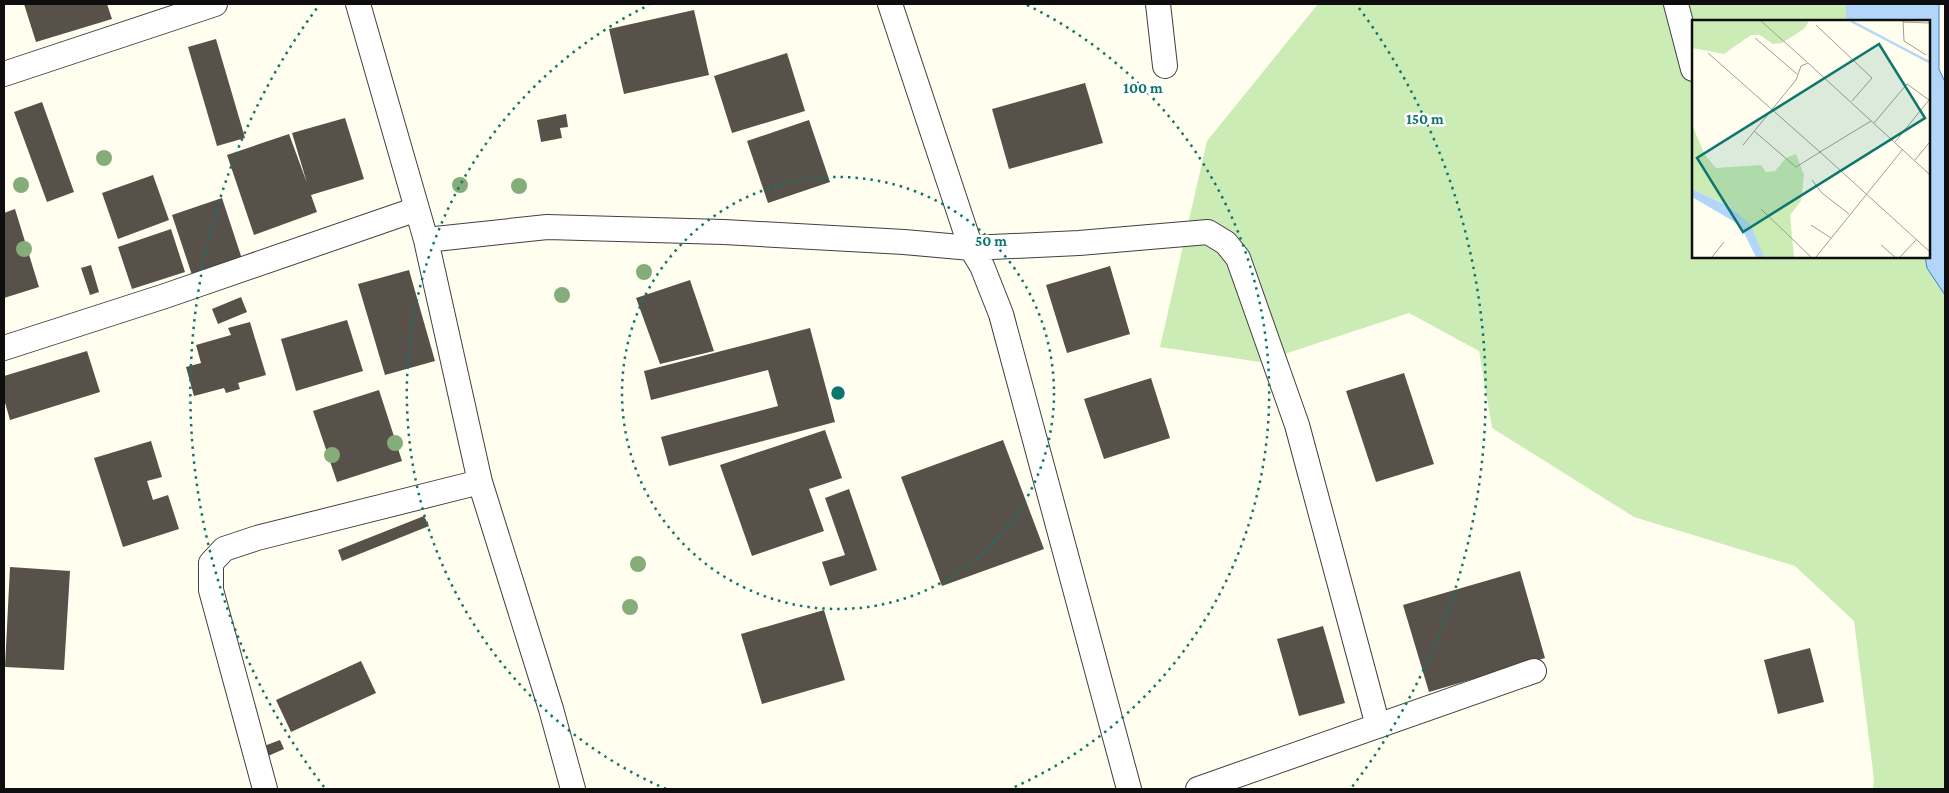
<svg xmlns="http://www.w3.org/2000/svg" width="1949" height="793" font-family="'Crimson Pro',serif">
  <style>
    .green { fill: #ccecb6 }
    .water { fill: #b1d6f9; stroke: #3481d4 }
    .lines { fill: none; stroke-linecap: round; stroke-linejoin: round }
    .river { stroke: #b1d6f9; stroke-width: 52 }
    .building { fill: #57514a }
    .minor-casing { stroke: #414141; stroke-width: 26 }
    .minor { stroke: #fff; stroke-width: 24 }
    .tree { fill: #85ad7a }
    .ring { fill: none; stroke: #0f766e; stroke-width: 2.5; stroke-dasharray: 2.5 5 }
    .inset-river { fill: none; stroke: #b1d6f9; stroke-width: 2.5 }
    .inset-road { fill: none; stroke: #9f9e95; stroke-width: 1 }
    .view { fill: #0f766e; fill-opacity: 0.15; stroke: #0f766e; stroke-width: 2.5 }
    .inset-edge { fill: none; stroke: #0e0e0e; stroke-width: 2.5 }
    .centre { fill: #0f766e; stroke: #fff; stroke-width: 2.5 }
    .ring-label { font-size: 15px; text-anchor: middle; font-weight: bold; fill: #0f766e; stroke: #fff; stroke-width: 5; stroke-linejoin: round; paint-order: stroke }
  </style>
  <rect width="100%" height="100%" fill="#fffeef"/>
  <path class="green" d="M1318,4H1887L1890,21H1693V256H1925L1927,268L1945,295V789H1873L1874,779L1854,621L1795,566L1634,517L1492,428L1479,351L1409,313L1260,362L1160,347L1207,141Z"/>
  <path class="water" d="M1887,4H1939V69L1945,82V295L1927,268L1925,256H1928V21H1890Z"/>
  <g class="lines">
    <path class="river" d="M1872,4V21"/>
  </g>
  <path class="building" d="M24,4H107L112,19L36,42Z
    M694,10L709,75L624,94L609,29Z
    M216,39L245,138L217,146L188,47Z
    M787,53L805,111L732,133L714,76Z
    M1085,83L1103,143L1009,169L992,109Z
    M42,102L74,192L47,202L14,112Z
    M566,114L568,127L560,128L562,138L541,142L537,120Z
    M345,118L364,179L311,195L317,212L254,235L227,155L289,134L307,183L292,133Z
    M809,120L830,182L768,203L747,141Z
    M153,175L169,220L118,239L102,193Z
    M222,198L242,259L192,275L172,215Z
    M15,209L39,287L4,298V213Z
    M171,229L185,272L132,289L118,247Z
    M91,265L99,292L90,295L81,268Z
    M1110,266L1130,334L1067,353L1046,285Z
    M409,270L435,361L385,375L358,284Z
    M690,280L714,351L660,364L636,298Z
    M241,297L247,312L218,324L212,309Z
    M347,320L363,371L296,391L281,339Z
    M250,322L266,375L238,383L240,389L226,393L224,388L194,396L186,367L201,363L196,345L231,335L228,328Z
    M810,328L835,422L669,466L661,437L778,406L768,370L651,400L644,371Z
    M87,351L100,392L10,420L4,399V376Z
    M1404,373L1434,464L1376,482L1346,391Z
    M1151,378L1170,438L1104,459L1084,399Z
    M379,390L402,461L337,482L313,411Z
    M825,430L842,478L809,489L824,531L752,556L720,465Z
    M1003,440L1044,549L942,586L901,477Z
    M151,441L162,477L147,481L153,500L168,495L179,529L123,547L94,458Z
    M849,489L877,570L830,586L822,562L845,555L825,498Z
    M424,516L429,526L342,561L338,550Z
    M10,567L70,571L64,670L5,667Z
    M1520,571L1545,658L1429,692L1403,605Z
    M824,610L845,680L762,704L741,634Z
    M1323,626L1345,703L1299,716L1277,639Z
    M1810,648L1824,702L1778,714L1764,660Z
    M361,661L376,693L291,732L276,700Z
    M280,740L284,749L268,756L264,746Z"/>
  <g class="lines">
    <defs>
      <path id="minor" d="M358,4L426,240L480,482L551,709L573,789
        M890,4L971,248L1079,243L1208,232L1226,243L1238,258L1297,425L1378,726
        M1158,4L1165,66
        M1676,4L1693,69
        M4,74L215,4
        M426,240L547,227L724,232L904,242L971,248L982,266L1001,314L1129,789
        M4,348L165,296L417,209
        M265,789L211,590V563L224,549L257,538L480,482
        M1198,789L1534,671"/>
    </defs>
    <use href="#minor" class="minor-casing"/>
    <use href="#minor" class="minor"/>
  </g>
  <g class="tree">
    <circle cx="104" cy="158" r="8"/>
    <circle cx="21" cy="185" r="8"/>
    <circle cx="460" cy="185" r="8"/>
    <circle cx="519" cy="186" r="8"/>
    <circle cx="24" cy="249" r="8"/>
    <circle cx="644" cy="272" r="8"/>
    <circle cx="562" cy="295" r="8"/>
    <circle cx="395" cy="443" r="8"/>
    <circle cx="332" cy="455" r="8"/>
    <circle cx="638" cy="564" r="8"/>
    <circle cx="630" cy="607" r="8"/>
  </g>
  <g class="ring">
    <circle cx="838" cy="393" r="216"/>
    <path d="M666 789A432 432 0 0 1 649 5M1027 5A432 432 0 0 1 1010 789"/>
    <path d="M324 787A648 648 0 0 1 317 8M1359 8A648 648 0 0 1 1352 787"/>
  </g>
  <g transform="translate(1692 20)">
    <rect width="238" height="238" fill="#fffeef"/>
    <path d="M0,1H117L112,9L90,23L81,24L68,15H59L32,34L0,28ZM0,105L13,135L24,148L69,145L74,152L83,151L94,138L104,134L112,155L109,181L98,195L102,237H72L38,186L0,169Z" fill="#ccecb6"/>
    <path d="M0,169L37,186L62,214L72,237H64L48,205L0,177Z" fill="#b1d6f9"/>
    <path class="inset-river" d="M159,1L237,42M37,188L56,204L64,220"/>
    <path class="inset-road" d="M69,1L115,42M211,1L212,21L234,35M211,2L237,3M124,5L180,58L160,81M63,18L105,54M16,33L128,132L179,101M182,103L215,64L237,80L203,122M62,111L104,147L128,132L237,231M51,125L104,60L109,46L116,43L237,154M223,140L237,123M120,160L130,173L157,194M69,189L119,237M119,205L139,218M189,225L203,237M20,237L32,222M124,237L211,129M208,237L225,219"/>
    <path class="view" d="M187,24L233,98L51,212L5,138Z"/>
    <rect width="238" height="238" class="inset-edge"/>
  </g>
  <circle cx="838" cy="393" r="8" class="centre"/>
  <g class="ring-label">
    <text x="1143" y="93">100 m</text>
    <text x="1425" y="124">150 m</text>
    <text x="991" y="246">50 m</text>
  </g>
  <rect width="1949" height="793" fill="none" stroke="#0e0e0e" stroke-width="10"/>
</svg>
